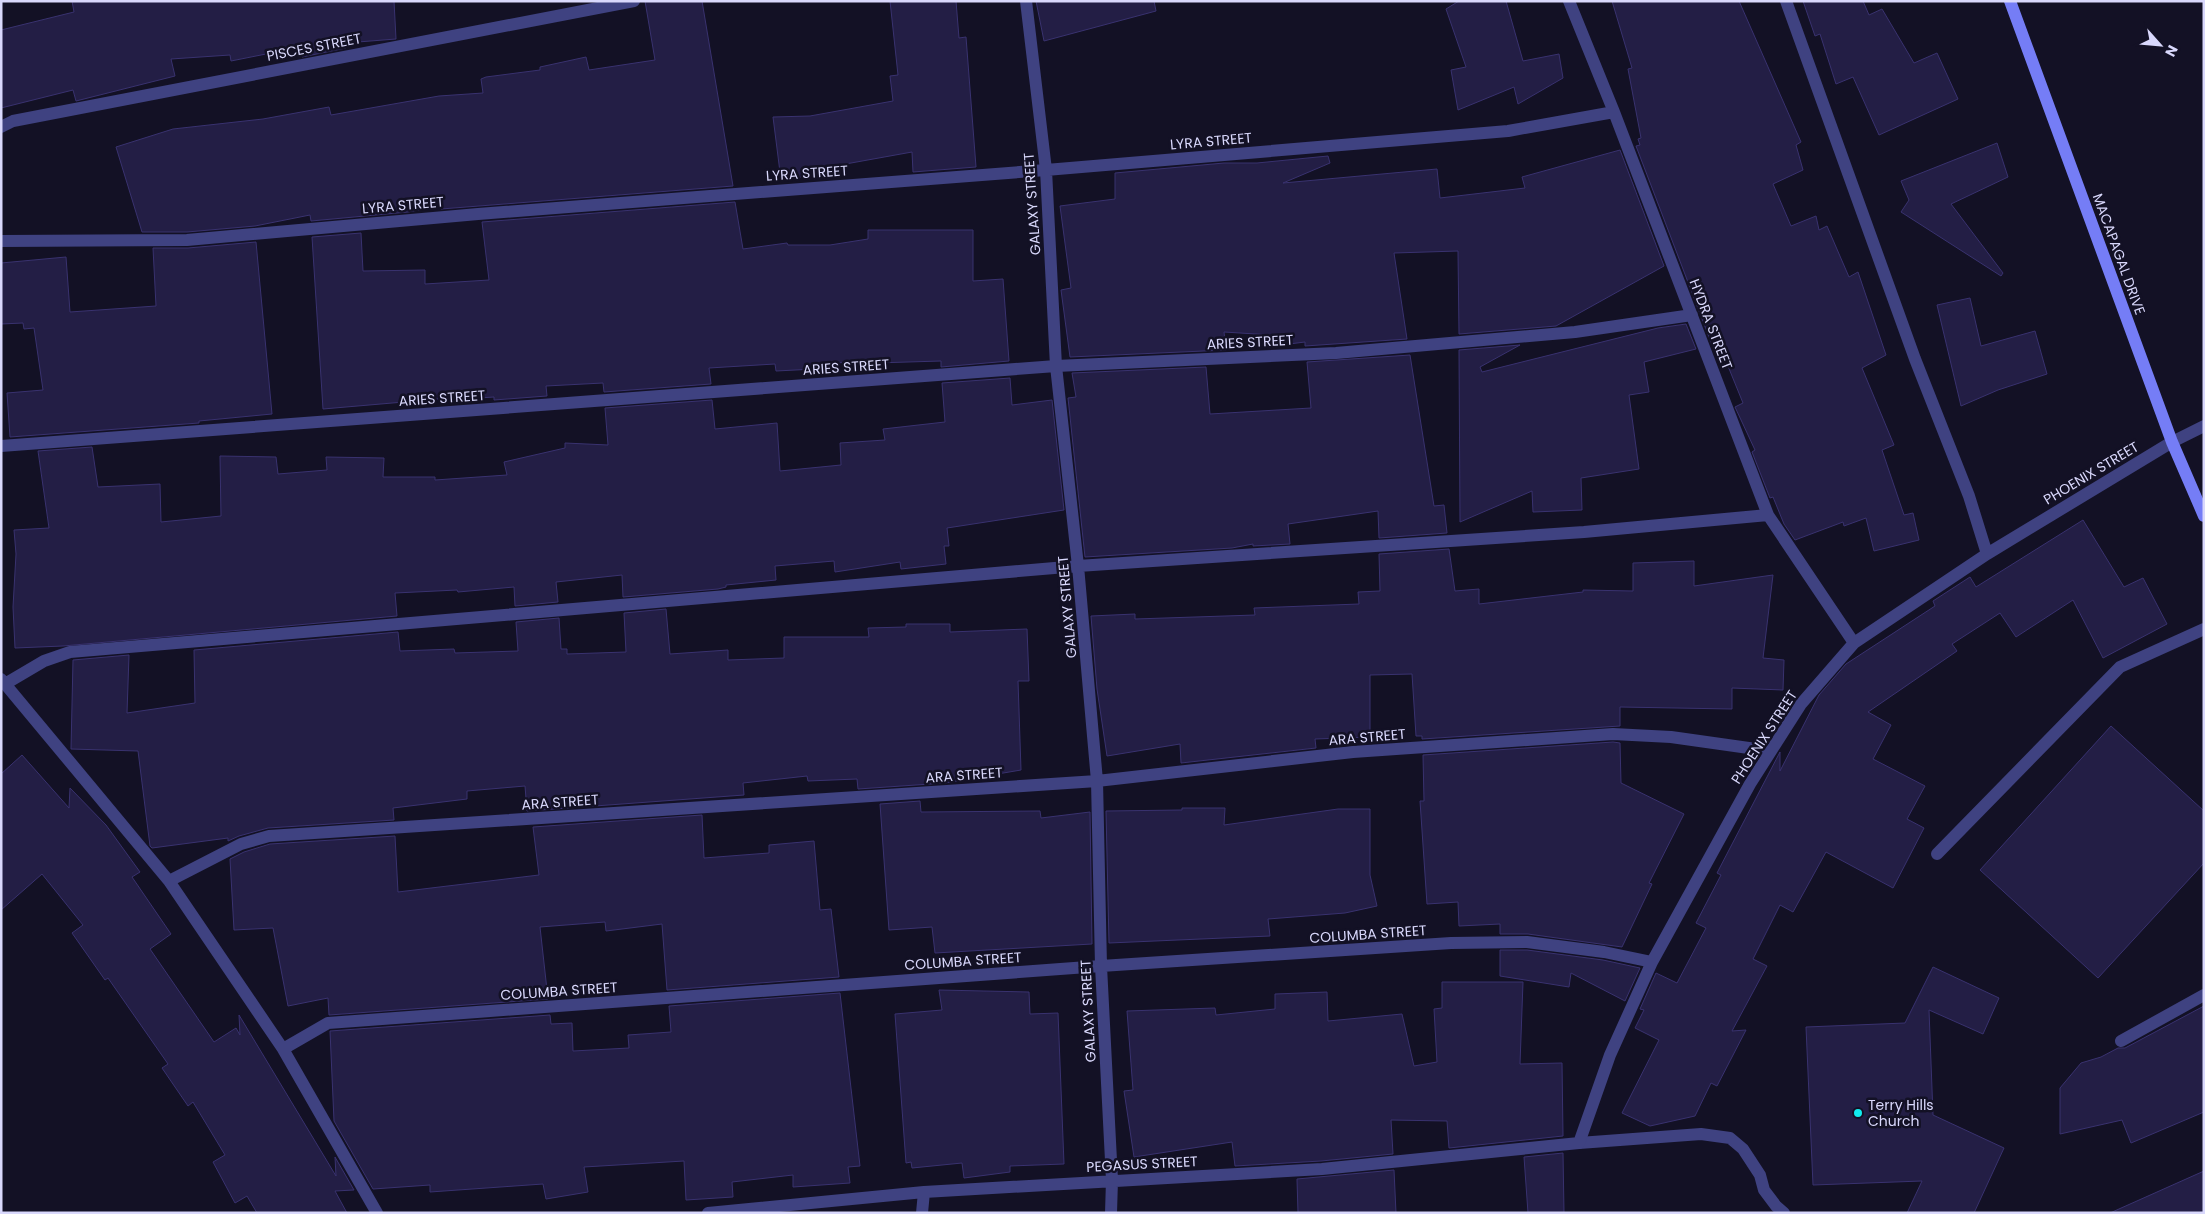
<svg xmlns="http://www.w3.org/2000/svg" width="2205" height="1214" font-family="Poppins,sans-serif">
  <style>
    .building { fill: #231e45; stroke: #39326f }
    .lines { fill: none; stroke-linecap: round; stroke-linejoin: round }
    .service { stroke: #3f4281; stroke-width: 12 }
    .minor { stroke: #3f4281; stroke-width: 12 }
    .secondary { stroke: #757df6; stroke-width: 12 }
    .poi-dot { fill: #11ecef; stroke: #131125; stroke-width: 2 }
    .labels { text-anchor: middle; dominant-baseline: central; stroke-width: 5; stroke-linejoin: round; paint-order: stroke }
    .street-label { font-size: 14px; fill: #d9d8fc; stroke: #131125 }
    .poi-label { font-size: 14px; fill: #d9d8fc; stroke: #131125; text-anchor: start }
  </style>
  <rect width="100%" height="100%" fill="#131125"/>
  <path class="building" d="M72,1H394L396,39L345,43L346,48L302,57L301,47L231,61L230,55L171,59L175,76L76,101L73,90L1,108V30L74,12Z
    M645,1H702L733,186L441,209L440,206L408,212L311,221L310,215L255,226L187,232H142L116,147L173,129L263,119L329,107L331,115L439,96L483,93L481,79L486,77L540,70V67L586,57L589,70L655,60Z
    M890,1H956L959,38L966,37L976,167L913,172L912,152L840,165L841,171L781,180L773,117L810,116L893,101L890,76L898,75Z
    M1036,1H1154L1156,11L1044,41Z
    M1459,1H1506L1523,61L1559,54L1563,78L1518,104L1514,87L1458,110L1451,70L1466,67L1446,9Z
    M1612,1H1739L1801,142L1796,145L1803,170L1773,184L1791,226L1816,216L1819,230L1827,226L1849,277L1858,272L1886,355L1862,368L1894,445L1882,450L1904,515L1913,513L1919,540L1874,551L1866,518L1844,526L1843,522L1795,540L1784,524L1773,497L1770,498L1752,452L1755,450L1735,407L1743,403L1719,344L1712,345L1636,146L1640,145L1638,139L1641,138L1628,69L1632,68Z
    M1803,1H1863L1869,15L1882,9L1914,63L1937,53L1958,99L1879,135L1853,77L1836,84L1820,34L1815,36Z
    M1997,143L2008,177L1951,204L2003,273L2001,276L1901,212L1909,200L1901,181Z
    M1620,150L1664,266L1556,326L1459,334L1458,251L1394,253L1407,339L1305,346V342L1289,344L1288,336L1224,332L1226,350L1070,357L1061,290L1071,288L1060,206L1115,199V173L1224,163H1257L1328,156L1330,163L1283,183L1437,169L1440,198L1525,188L1522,177Z
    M735,202L743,249L787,243L788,245H830L868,239V230H973V281L1003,279L1009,361L941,367V361L875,363V361L815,364V369L776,371L775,364L709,368L711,384L604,392L603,383L546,386L547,396L494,400V397L450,400V398L323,409L312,237L361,233L363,271L425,270V284L489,280L482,222Z
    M256,242L272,414L199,421V423L10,437L7,393L43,390L34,328L24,329L23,323L1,324V263L66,257L70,312L156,306L153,248H188Z
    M1970,298L1981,346L2035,331L2047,374L1998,390L1961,406L1937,305Z
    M1686,324L1696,349L1644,362L1649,392L1629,395L1639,469L1581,478L1582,510L1533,512L1532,491L1460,522L1459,350L1520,345L1480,367L1482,372L1658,328Z
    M1410,355L1434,506L1444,505L1447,533L1379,538L1378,511L1288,524L1290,544L1253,546V544L1232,548L1085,557L1068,398L1076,397L1072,373L1206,367L1210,414L1311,408L1307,362Z
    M1010,378L1012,405L1052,400L1064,510L947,528L949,546H944L946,564L901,569L900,562L835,572L834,561L775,566L776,580L726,585V587L718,589L623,597L622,575L556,582L558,602L515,606L514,587L458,592L457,590L395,593L397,616L63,646L15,648L13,607L16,554L14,530L49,528L38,451L92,447L98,487L160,484L161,522L221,516L220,456L276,457L278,474L327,470L326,457L384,458L383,477H435V480L507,475L504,462L565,448V443L608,445L605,408L712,400L715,429L777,423L780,471L841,465L840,443L885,440L883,429L945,422L942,383Z
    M2083,520L2124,587L2143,578L2167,624L2103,658L2073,600L2016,637L2000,613L1952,644L1957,651L1868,712L1891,725L1873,759L1925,786L1907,819L1924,828L1893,888L1826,852L1793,912L1780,905L1753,959L1767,966L1732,1031L1746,1030L1717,1086L1711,1083L1695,1116L1650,1126L1622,1113L1659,1040L1635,1028L1644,1010L1640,1009L1656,973L1677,983L1706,928L1696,923L1721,875L1717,873L1780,752V771L1819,695L1846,664L1935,606L1933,601L1970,577L1976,587Z
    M1449,549L1455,591L1479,589V604L1583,592V590L1633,591V563L1694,561V586L1773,575L1763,658L1784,660L1783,690L1732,688V709L1620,707V726L1422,739V736H1416L1412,674L1370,675V737L1315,739L1316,748L1181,763L1180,744L1107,756L1097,689L1091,616L1135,614V619L1255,615L1254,608L1359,604L1358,592L1380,591L1379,554Z
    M666,609L670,654L728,650V660L784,658V637H869L868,628L906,627V624H950V632L1027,629L1029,681H1018L1021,770L945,783L858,789L857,779L808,781L807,776L743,783L744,795L527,811L525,786L467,791V799L393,808L394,820L268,828L239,836L228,841V838L152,848L150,846L138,751L71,749L73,660L129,655L127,713L195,703L194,650L398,632L400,651L454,649L455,653L518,651L516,622L559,618L561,649H567V654L626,652L624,613Z
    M2111,726L2204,811V863L2098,978L1980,870Z
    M1613,742L1620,743L1621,783L1684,814L1649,883L1652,884L1622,947L1528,934H1500V924L1459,926L1458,902L1427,904L1420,801H1424L1423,755Z
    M22,755L69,808L70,788L106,825L140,872L132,877L171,934L150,949L214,1042L236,1028L240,1035L239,1015L336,1176L335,1157L354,1190L335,1191L347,1213H257L247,1196L235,1203L213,1162L225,1155L193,1102L188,1106L162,1068L168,1064L108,978L105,980L72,933L83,925L42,874L1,910V774Z
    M920,801L921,812L1040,811L1041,818L1090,812L1092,944L935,953L932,927L889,930L880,804Z
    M1182,808H1225L1224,825L1338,809H1370V875L1377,906L1345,913L1268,919L1270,936L1109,943L1106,811L1182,810Z
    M702,815L704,858L769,853V845L814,841L820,910L831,909L839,977L667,990L662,924L606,931L605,922L540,927L548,999L329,1015L328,998L288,1006L273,928L234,930L230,859L244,852L270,844L395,836L398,892L539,875L533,827Z
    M1500,950H1527L1603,960L1640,968L1625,1001L1571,973L1569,987L1500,976Z
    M1933,967L1999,998L1983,1034L1929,1010L1933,1115L2004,1148L1974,1213H1907L1922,1181L1813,1185L1806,1027L1905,1023Z
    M1442,982H1523L1520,1064L1562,1063L1563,1136L1449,1148L1447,1121L1391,1120L1393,1154L1321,1161L1235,1166L1232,1142L1134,1157L1124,1091L1133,1090L1127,1011L1215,1008L1216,1015L1275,1009V994L1327,992L1328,1021L1402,1014L1414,1066L1437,1062L1434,1009L1442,1008Z
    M939,990L1029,992L1030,1014L1058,1013L1064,1164L1010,1166V1172L964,1178L962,1163L912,1168L911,1162L906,1163L895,1014L942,1010Z
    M840,993L860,1166L848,1167L850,1183L793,1187V1175L732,1182L733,1197L686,1200L684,1161L584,1167L588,1192L546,1199L543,1184L430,1192V1185L373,1189L334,1121L330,1031L550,1015L551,1024L572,1023L573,1051L629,1048L628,1035L671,1032L669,1006Z
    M2204,1006V1112L2131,1143L2122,1120L2060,1134V1088L2081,1063L2101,1057L2118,1048H2125Z
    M1563,1153L1564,1213H1528L1524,1157Z
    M1394,1170L1396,1213H1298L1297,1179Z
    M2204,1171V1213H2110Z"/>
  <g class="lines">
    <path class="service" d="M2172,442L2204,426
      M1937,854L2120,667L2204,629
      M2121,1041L2204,995
      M1579,1143L1701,1134L1730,1138L1743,1149L1760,1175L1764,1190L1776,1206L1784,1213"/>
    <path class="minor" d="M1026,1L1046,170L1056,366L1078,566L1097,781L1101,966L1112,1180L1111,1213
      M1569,1L1614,112L1768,515L1854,643
      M1786,1L1915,359L1969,496L1987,554
      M1,127L13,121L634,1
      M1,241L187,240L478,214L1046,170L1508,131L1614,112
      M1,446L1056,366L1336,353L1575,332L1692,315
      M1,679L169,881L283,1049L377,1213
      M5,684L44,661L70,652L1078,566L1584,532L1768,515
      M169,881L241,844L269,836L1097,781L1353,752L1613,734L1671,737L1770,751
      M283,1049L328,1023L1101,966L1451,943L1527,942L1604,952L1652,962
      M708,1213L924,1192L1322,1169L1579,1143L1610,1055L1652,962L1750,784L1801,704L1854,643L1987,554L2172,442
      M922,1213L924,1192"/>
    <path class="secondary" d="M2010,1L2172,442L2204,516"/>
  </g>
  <circle class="poi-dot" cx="1858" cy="1113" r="5"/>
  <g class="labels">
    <g class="street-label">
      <text transform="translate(314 47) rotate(-11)">PISCES STREET</text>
      <text transform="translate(1211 141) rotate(-5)">LYRA STREET</text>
      <text transform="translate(807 173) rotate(-4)">LYRA STREET</text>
      <text transform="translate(1032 204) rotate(-94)">GALAXY STREET</text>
      <text transform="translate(403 205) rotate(-5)">LYRA STREET</text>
      <text transform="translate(2119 254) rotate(70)">MACAPAGAL DRIVE</text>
      <text transform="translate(1711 324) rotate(69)">HYDRA STREET</text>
      <text transform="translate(1250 342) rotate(-3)">ARIES STREET</text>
      <text transform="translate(846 367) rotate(-4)">ARIES STREET</text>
      <text transform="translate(442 398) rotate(-4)">ARIES STREET</text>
      <text transform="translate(2091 473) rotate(-31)">PHOENIX STREET</text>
      <text transform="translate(1067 607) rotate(-95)">GALAXY STREET</text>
      <text transform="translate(1367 737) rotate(-5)">ARA STREET</text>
      <text transform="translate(1764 737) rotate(-57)">PHOENIX STREET</text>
      <text transform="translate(964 775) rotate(-4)">ARA STREET</text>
      <text transform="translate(560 802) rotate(-4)">ARA STREET</text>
      <text transform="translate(1368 934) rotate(-4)">COLUMBA STREET</text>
      <text transform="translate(963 961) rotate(-4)">COLUMBA STREET</text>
      <text transform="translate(559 991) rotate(-4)">COLUMBA STREET</text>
      <text transform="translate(1088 1011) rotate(-93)">GALAXY STREET</text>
      <text transform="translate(1142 1164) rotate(-3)">PEGASUS STREET</text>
    </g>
    <g class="poi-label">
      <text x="1868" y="1105">Terry Hills<tspan x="1868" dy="16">Church</tspan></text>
    </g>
  </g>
  <rect width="2205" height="1214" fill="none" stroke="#d9d8fc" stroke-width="5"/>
  <g transform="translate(2160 45) rotate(117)" stroke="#131125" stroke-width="4" paint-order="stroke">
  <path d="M0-4L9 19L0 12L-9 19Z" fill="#d9d8fc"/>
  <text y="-8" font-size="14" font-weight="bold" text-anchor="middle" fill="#d9d8fc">N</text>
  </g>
</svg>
